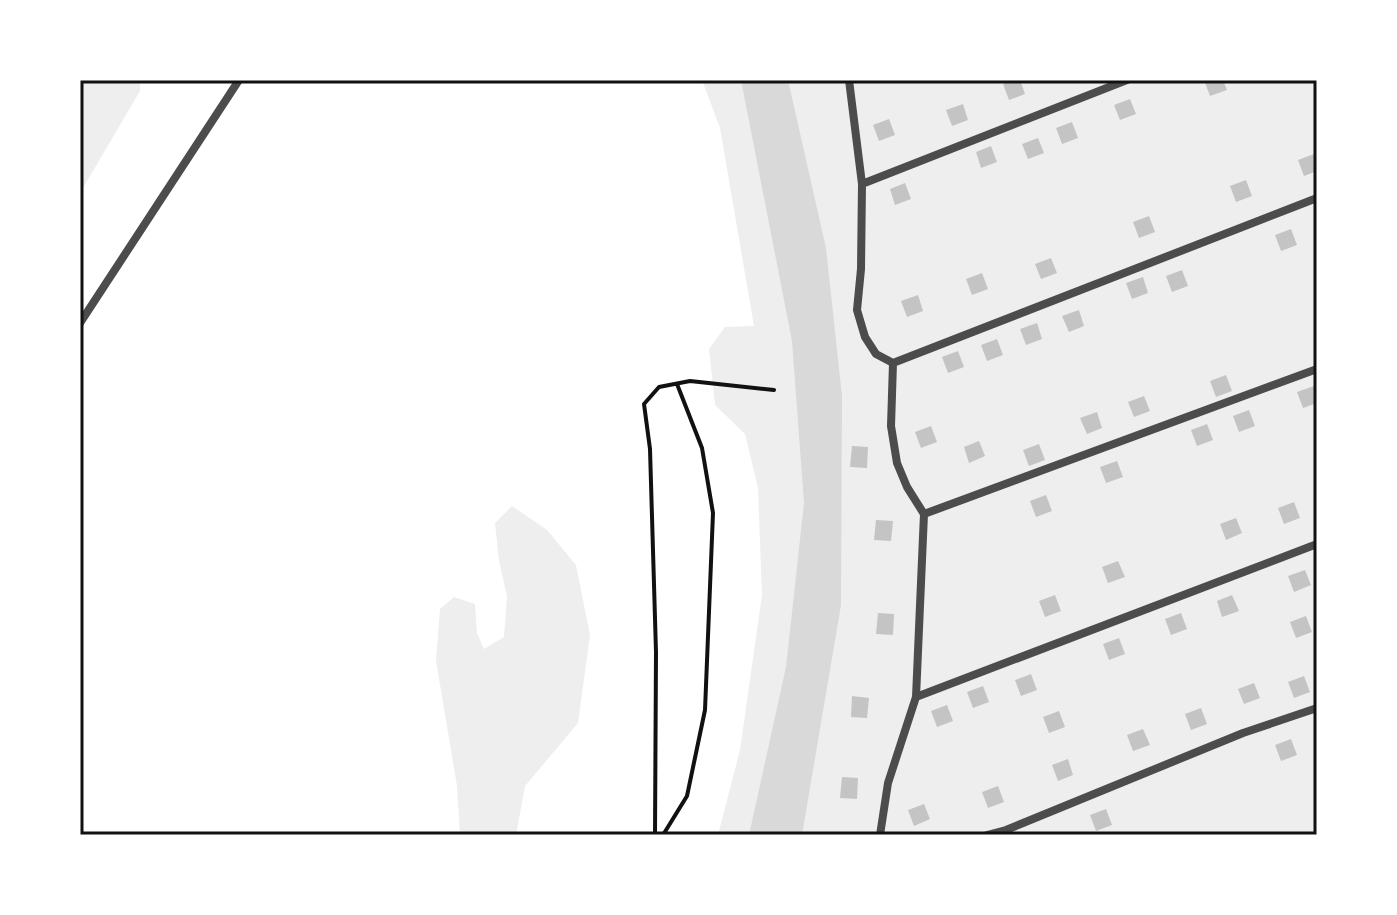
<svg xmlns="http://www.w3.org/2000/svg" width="1397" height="915" font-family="Raleway,sans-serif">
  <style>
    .green { fill: #eee }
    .water { fill: #d9d9d9 }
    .building { fill: #c4c4c4 }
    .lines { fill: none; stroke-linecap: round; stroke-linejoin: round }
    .path { stroke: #111; stroke-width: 4 }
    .minor { stroke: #4c4c4c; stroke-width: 8 }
    .neatline { fill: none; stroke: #111; stroke-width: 3 }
  </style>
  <rect width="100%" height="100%" fill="#fff"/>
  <path class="green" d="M80,80H140V91L80,193Z
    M702,80H1317V835H718L740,750L762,595L758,488L745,434L715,405L709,349L725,327L754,326L720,128Z
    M512,506L547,530L576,565L590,635L578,723L525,786L516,835H460L457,786L436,661L440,609L454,597L475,604L477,633L484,649L504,637L507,596L499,561L495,523Z"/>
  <path class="water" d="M741,80H788L826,248L842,396L841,605L802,835H749L786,667L804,503L792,341Z"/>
  <path class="building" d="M1014,80H1020L1025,94L1009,100L1003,84Z
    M1204,80H1223L1227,90L1210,96Z
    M1130,99L1136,114L1120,120L1114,105Z
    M963,104L968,120L952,126L946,110Z
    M889,119L895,135L879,141L873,125Z
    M1072,122L1078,138L1062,144L1056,128Z
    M1038,138L1044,153L1028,159L1022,144Z
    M991,146L997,162L981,168L976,152Z
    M1314,154L1317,171L1304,176L1298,160Z
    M1246,180L1252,196L1236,202L1230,186Z
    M905,183L911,199L895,205L890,189Z
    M1149,216L1155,232L1139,238L1133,222Z
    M1291,229L1297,245L1281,251L1275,235Z
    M1051,258L1057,273L1041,279L1035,264Z
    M1182,270L1188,286L1172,292L1166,276Z
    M982,273L988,289L972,295L966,279Z
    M1143,277L1148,293L1132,299L1126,283Z
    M918,295L923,311L907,317L901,301Z
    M1079,310L1084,326L1069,332L1062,316Z
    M1037,323L1042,339L1026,345L1020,329Z
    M997,339L1003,355L987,361L981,345Z
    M958,351L964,367L948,373L942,357Z
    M1226,375L1232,391L1216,397L1210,381Z
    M1314,386L1317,403L1303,408L1297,392Z
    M1144,396L1150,411L1134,417L1128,402Z
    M1249,410L1255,426L1239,432L1233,416Z
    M1097,412L1102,428L1087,434L1080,418Z
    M1207,424L1213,440L1197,446L1191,430Z
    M931,426L937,442L921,448L915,432Z
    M979,441L985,456L969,463L964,447Z
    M1039,444L1045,460L1029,466L1023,450Z
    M852,446L868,447L867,468L850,467Z
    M1117,461L1123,477L1106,483L1100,467Z
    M1046,495L1052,511L1036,517L1030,501Z
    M1294,502L1300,518L1284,524L1278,508Z
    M1236,518L1242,533L1226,540L1220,524Z
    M876,520L893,521L891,541L874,540Z
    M1118,561L1125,577L1108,583L1102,567Z
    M1305,570L1311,585L1294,592L1288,576Z
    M1055,595L1061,611L1045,617L1039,601Z
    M1232,595L1239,611L1222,617L1217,601Z
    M878,613L894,614L893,635L876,634Z
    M1181,613L1187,629L1171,635L1165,619Z
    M1306,616L1312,632L1296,638L1290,622Z
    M1119,638L1125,654L1109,660L1103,644Z
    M1031,674L1037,690L1021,696L1015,680Z
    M1304,676L1310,692L1294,698L1288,682Z
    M1254,683L1260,698L1244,704L1238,689Z
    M983,686L989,702L973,708L967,692Z
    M852,696L869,698L867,718L851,717Z
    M947,705L953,721L937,727L931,711Z
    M1201,708L1207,724L1191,730L1185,714Z
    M1059,711L1065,727L1049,733L1043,717Z
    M1143,729L1150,745L1133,751L1127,735Z
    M1291,739L1297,755L1281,761L1275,745Z
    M1068,759L1073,775L1058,781L1052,765Z
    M842,777L858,778L857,799L840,798Z
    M998,786L1004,802L988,808L982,792Z
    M924,804L930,819L914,826L908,810Z
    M1106,809L1112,825L1096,831L1090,815Z"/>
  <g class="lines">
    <path class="path" d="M655,835L656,652L650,449L644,404L659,387L690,381L774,390
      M663,835L687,796L705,710L713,513L702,448L677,384"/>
    <path class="minor" d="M849,80L862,184L861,269L857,310L865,337L876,354L893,363L891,426L897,463L907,487L924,514L916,697L888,783L880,835
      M862,184L1127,80
      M80,323L239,80
      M893,363L1317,198
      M924,514L1317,369
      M916,697L1317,544
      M987,835L1006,830L1243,733L1317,708"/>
  </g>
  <rect width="1397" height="915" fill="none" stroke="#ffffff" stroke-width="164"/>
  <rect x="82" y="82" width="1233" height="751" class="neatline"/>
</svg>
